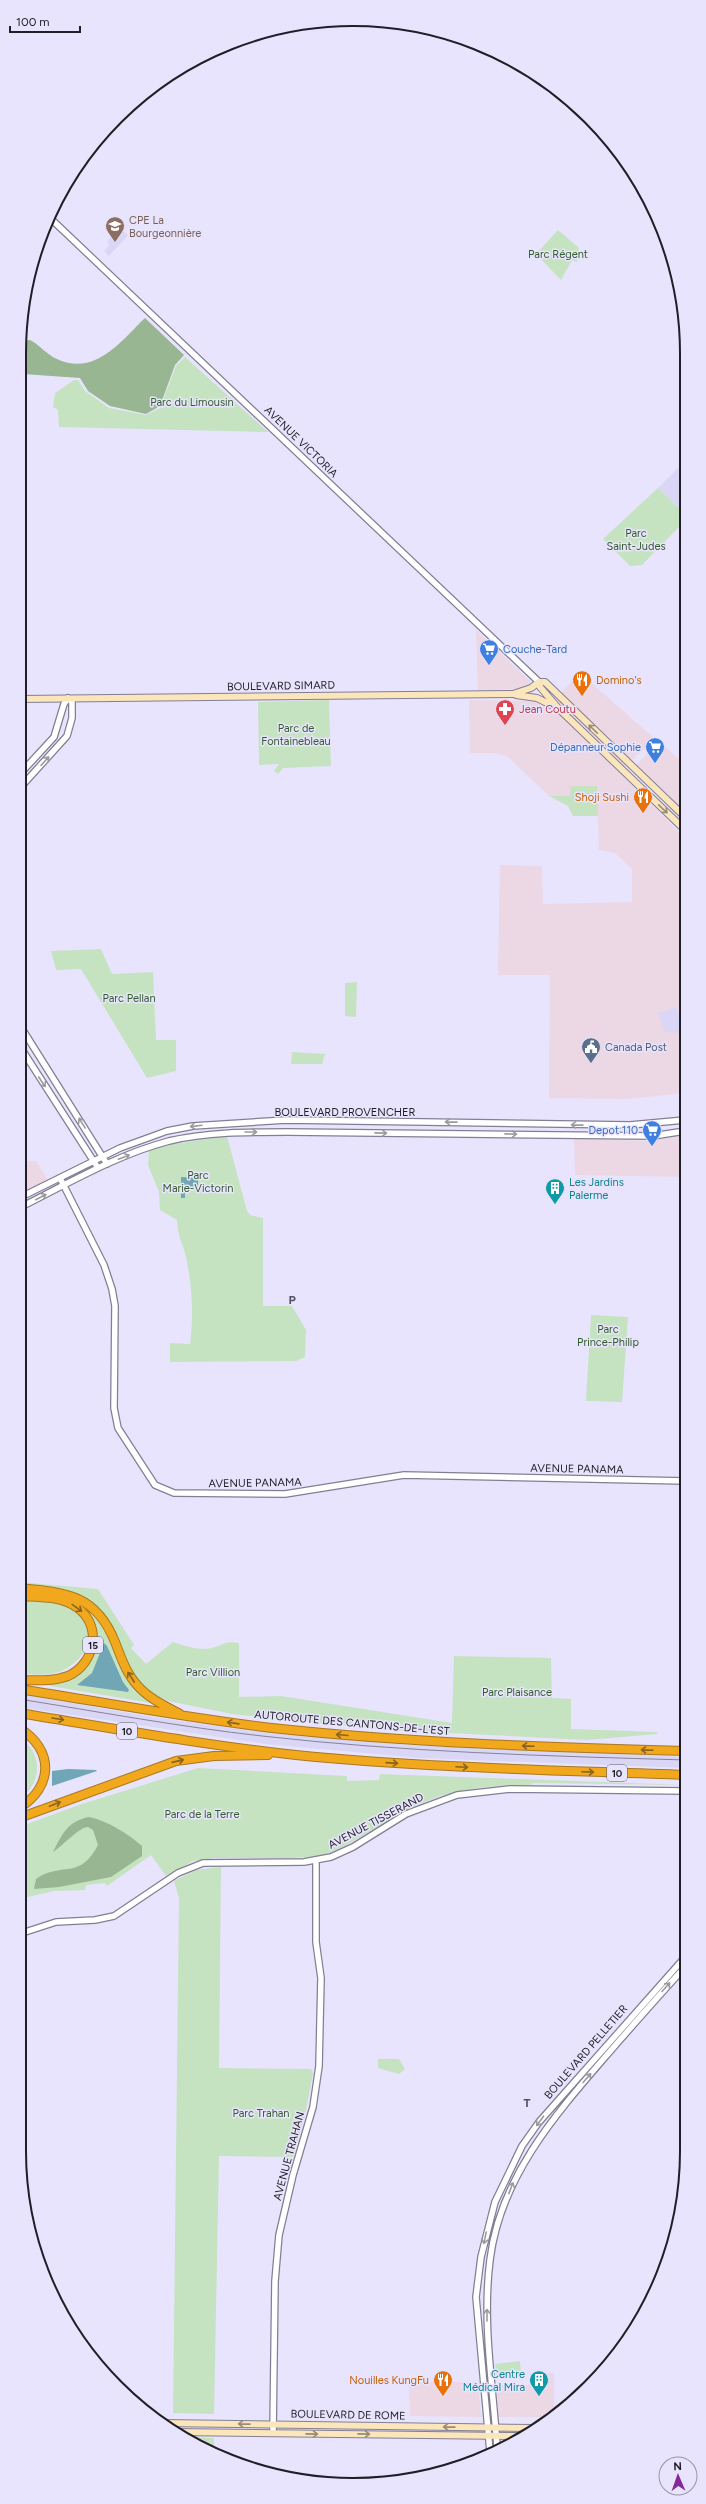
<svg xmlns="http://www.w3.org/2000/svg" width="706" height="2504" font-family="Figtree,sans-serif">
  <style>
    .commercial { fill: #ecd7e5 }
    .built { fill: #dad6f5 }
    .green { fill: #c5e3c0 }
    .forest { fill: #98b692 }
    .water { fill: #71a6b7 }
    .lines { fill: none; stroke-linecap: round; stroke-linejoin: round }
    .tertiary-casing { stroke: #827f94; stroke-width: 8 }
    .secondary-casing { stroke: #827f94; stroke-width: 8 }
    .motorway-casing { stroke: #a87820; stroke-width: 10 }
    .tertiary { stroke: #fff; stroke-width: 5.5 }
    .secondary { stroke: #fbe5bb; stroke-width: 6 }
    .motorway { stroke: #f1a81c; stroke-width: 8 }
    .tram { stroke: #868395; stroke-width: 1 }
    .oneway { stroke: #988b78 }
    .oneway2 { stroke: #9b9a9e }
    .oneway3 { stroke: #886322 }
    .labels { text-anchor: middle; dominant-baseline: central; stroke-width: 3; stroke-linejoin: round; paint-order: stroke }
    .shield { fill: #e8e4fd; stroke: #5c5967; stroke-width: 1 }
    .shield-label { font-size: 10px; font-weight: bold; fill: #201e27 }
    .education-label { font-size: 11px; fill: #785e54; stroke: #e8e4fd; text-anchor: start }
    .park-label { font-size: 11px; fill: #325c2a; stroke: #e8e4fd }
    .street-label { font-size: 11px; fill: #201e27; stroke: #e8e4fd }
    .shop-label { font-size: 11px; fill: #366cbe; stroke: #e8e4fd; text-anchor: end }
    .food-label { font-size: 11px; fill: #c56008; stroke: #e8e4fd; text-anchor: end }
    .health-label { font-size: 11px; fill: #be3a42; stroke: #e8e4fd; text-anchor: start }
    .service-label { font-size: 11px; fill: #4e5e75; stroke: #e8e4fd; text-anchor: start }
    .culture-label { font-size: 11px; fill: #0d838f; stroke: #e8e4fd; text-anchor: start }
    .neighbourhood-label { font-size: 12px; font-weight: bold; fill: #545064; stroke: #e8e4fd }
    .rim { fill: none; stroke: #201e27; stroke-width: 2 }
  </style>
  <rect width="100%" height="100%" fill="#e8e4fd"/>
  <path class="commercial" d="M476,630L530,681V684L517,689L478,690Z
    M580,673L655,739L619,772L685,838V1093L626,1099L549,1098L550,975H498L500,865L542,866L543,904L632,902V869L615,853L599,850L597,786H571V796H549L507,756L494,753H470L469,700L538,701L548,706Z
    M659,742L685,764V813L635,766Z
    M685,1135L686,1177L575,1175L574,1139L651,1141Z
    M19,1161H36L48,1180L19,1194Z
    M546,2373H554V2417H499L496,2385H528Z
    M409,2382H478L481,2417L410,2416Z"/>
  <path class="built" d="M119,228L128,235L109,256L104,251L110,244L107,242Z
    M684,462V513L658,488Z
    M676,1007L685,1030V1033L665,1032L658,1013Z
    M19,1694L159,1718L267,1733L407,1745L686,1757V1768L420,1758L266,1744L19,1707Z"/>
  <path class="green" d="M558,230L579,248L577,262L572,260L561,280L536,254Z
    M185,357L268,432L59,427L58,410L53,407L55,393L74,380H78L85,391L109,408L146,415L160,408L176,366Z
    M658,488L684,513L685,526L682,524L642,565L630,566L603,539Z
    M329,700L331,766L283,768L278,774L274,771L279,764L259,765L258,702Z
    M571,786H597L598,816H573L568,806L549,796H570Z
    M101,949L112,974L153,972L156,1040H176V1071L147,1078L81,969L56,970L51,951Z
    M357,982L356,1017L345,1016V983Z
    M292,1052L325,1054L322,1064H291Z
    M227,1136L247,1211L250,1215L263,1218V1306H292L306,1330L305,1357L296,1361L170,1362V1343L190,1344C194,1314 192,1282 185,1253C181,1239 178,1237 177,1220L160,1210L159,1192L148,1165L149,1148Z
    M591,1315L628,1317L622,1402L586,1401Z
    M19,1582L98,1589L134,1645L131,1648L146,1664L173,1642C185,1646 202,1652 215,1647C227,1643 226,1641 239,1643V1697L281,1696L452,1723L454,1656L551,1658L552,1698L571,1699V1729L657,1732V1734L587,1740L389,1730L232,1714L168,1701L152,1694L131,1672L116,1634L104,1615L93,1603L65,1589L19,1584Z
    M19,1601C35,1602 53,1601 68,1608C102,1624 90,1660 59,1672C47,1676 31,1675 19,1673Z
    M82,1603L102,1623L117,1655L151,1703L50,1686V1683C62,1676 77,1671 88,1663C106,1649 94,1617 81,1605Z
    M19,1736C43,1754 43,1782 19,1800Z
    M198,1768L347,1776V1781L379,1780L380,1774L686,1785L533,1783L531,1785L664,1788L510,1785L477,1788L440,1796L412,1807L343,1847L321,1856L293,1858H213L198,1862L197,1860L193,1861L166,1876L151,1855L107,1886L105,1883L86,1885L85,1890L54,1891L19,1899V1827L79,1805Z
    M221,1867L219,2068L311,2069L313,2073L305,2115L293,2157L219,2156L214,2414L173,2413L179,1898L174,1881L196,1870Z
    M378,2059H399L405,2069L399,2074L378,2068Z
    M520,2361L521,2375L497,2378L495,2364Z
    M184,2437L214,2438V2454Z"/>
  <path class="forest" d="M145,318L184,355L175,365L160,406L146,414L110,406L88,391L80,378L23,374L19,357L20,341L30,340C40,345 47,355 57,359C95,377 121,341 145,318Z
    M89,1817C108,1821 127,1833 142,1846V1856L111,1877L59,1887L34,1889L36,1879C62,1861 79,1881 98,1845L93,1830L88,1827C79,1827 64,1845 53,1852C62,1834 68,1821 89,1817Z"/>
  <path class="water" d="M181,1177L198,1178V1187H185V1198H181Z
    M104,1643L107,1646L123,1682L129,1690L128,1692L77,1685L92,1673Z
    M68,1769L96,1770L97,1771L52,1786V1771Z"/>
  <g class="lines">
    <defs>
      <path id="tertiary" d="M49,217L539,682
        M19,775L54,737L64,704L68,698L72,702V718L67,736L19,789
        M19,1024L107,1164
        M19,1045L98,1168
        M60,1178L104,1265L112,1289L115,1306L114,1408L118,1428L155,1485L174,1493L285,1494L404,1475L686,1481
        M19,1198L120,1148L167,1131L193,1126L286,1120L630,1125L685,1120
        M19,1208C67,1184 116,1155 169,1141C207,1132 248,1132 287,1132L653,1136L685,1131
        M19,1934L56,1922L95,1920L114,1916L178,1873L203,1863L304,1862L331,1857L353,1847L406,1814L457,1795L510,1789L686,1791
        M273,2433L275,2281L279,2235L293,2175L313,2107L319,2066L321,1978L316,1942V1861
        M497,2447C493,2385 482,2323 490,2260C500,2178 554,2116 606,2056C633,2025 659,1995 687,1965
        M490,2452L476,2297L481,2257L495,2202L522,2146L539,2122L687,1955"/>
      <path id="secondary" d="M539,682L540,687L558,708L685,830
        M539,682H545L685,817
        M516,695L537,698L553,706
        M19,699L513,694L531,688L539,682
        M162,2423L534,2428
        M175,2432L518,2436"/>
      <path id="motorway" d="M19,1588C65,1592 96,1594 115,1642C121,1657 126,1673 137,1685C148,1698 165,1706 180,1714
        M19,1596C37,1597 57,1596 73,1605C103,1621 97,1663 68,1676C52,1682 35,1680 19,1680
        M19,1689C103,1702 187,1718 272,1728C410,1743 548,1747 686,1751
        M19,1713C111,1728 203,1745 296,1755C426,1768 556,1770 686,1775
        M19,1728C54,1749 54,1787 19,1808
        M19,1818L176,1761L214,1756L268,1755"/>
    </defs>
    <use href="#tertiary" class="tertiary-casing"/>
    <use href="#secondary" class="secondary-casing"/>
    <use href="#motorway" class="motorway-casing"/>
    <use href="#tertiary" class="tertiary"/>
    <use href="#secondary" class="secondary"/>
    <use href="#motorway" class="motorway"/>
    <path class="tram" d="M19,1699C100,1712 181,1727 262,1736C403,1752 545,1756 686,1760"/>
  </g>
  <defs><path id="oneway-shaft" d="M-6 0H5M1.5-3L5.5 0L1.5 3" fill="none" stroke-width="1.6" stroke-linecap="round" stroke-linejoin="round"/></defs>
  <g class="oneway">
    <use href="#oneway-shaft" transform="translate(593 729) rotate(-136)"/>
    <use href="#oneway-shaft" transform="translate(663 809) rotate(44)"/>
    <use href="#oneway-shaft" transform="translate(244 2424) rotate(-179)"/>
    <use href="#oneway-shaft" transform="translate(449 2427) rotate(-179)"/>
    <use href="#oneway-shaft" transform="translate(312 2434) rotate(1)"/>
    <use href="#oneway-shaft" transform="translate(364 2434) rotate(1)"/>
  </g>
  <g class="oneway2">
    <use href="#oneway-shaft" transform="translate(45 761) rotate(-48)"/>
    <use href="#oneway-shaft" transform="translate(42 1082) rotate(57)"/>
    <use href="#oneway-shaft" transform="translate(451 1122) rotate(-179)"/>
    <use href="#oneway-shaft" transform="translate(82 1123) rotate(-122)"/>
    <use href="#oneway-shaft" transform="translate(577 1125) rotate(-179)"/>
    <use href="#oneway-shaft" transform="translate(196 1126) rotate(173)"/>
    <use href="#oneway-shaft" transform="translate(251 1132)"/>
    <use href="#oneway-shaft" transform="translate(381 1133) rotate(1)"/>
    <use href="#oneway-shaft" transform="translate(511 1134) rotate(1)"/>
    <use href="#oneway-shaft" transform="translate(124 1157) rotate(-21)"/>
    <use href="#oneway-shaft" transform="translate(41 1197) rotate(-27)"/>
    <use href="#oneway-shaft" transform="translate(666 1987) rotate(-48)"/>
    <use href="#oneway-shaft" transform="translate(587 2078) rotate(-49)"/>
    <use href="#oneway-shaft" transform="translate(540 2121) rotate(127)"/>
    <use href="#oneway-shaft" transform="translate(511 2188) rotate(-69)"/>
    <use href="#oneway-shaft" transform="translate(485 2238) rotate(102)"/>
    <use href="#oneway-shaft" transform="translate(487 2315) rotate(-90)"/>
  </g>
  <g class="oneway3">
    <use href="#oneway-shaft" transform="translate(77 1608) rotate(36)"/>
    <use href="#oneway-shaft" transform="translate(131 1677) rotate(-123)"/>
    <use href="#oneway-shaft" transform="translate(58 1719) rotate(9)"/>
    <use href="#oneway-shaft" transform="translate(233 1723) rotate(-172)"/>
    <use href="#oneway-shaft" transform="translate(342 1735) rotate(-175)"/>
    <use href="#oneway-shaft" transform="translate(528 1746) rotate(-178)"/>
    <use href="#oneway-shaft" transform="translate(647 1750) rotate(-178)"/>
    <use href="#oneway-shaft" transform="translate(178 1761) rotate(-13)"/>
    <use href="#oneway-shaft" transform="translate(392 1763) rotate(4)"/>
    <use href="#oneway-shaft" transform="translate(462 1767) rotate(3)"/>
    <use href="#oneway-shaft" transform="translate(588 1772) rotate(2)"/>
    <use href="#oneway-shaft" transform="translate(55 1804) rotate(-21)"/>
  </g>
  <defs>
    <symbol id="school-pin" viewBox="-11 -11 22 30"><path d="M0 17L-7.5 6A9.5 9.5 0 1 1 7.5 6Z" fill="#8d6e63" stroke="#e8e4fd"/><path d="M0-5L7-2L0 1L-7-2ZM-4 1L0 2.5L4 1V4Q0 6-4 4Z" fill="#fff"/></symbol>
    <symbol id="supermarket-pin" viewBox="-11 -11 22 30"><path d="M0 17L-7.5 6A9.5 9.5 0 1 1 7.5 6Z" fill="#3f7fe0" stroke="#e8e4fd"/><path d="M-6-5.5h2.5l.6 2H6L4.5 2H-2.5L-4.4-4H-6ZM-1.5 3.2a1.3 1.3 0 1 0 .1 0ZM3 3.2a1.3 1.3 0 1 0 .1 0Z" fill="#fff"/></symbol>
    <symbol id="restaurant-pin" viewBox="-11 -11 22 30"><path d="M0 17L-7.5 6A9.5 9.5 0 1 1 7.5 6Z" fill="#e8710a" stroke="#e8e4fd"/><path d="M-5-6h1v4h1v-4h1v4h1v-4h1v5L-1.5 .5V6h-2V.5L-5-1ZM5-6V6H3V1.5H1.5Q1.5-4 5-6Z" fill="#fff"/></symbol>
    <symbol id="pharmacy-pin" viewBox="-11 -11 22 30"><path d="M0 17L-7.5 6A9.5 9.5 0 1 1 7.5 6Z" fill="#e0444e" stroke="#e8e4fd"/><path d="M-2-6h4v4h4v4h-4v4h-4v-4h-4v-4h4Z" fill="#fff"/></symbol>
    <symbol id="civic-pin" viewBox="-11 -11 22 30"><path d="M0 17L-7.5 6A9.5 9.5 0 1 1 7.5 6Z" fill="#5c6f8a" stroke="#e8e4fd"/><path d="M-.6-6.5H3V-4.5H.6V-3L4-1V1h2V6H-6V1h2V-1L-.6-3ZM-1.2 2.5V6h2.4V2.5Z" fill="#fff"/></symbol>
    <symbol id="building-pin" viewBox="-11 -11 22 30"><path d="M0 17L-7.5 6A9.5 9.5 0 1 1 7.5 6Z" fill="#0f9aa8" stroke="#e8e4fd"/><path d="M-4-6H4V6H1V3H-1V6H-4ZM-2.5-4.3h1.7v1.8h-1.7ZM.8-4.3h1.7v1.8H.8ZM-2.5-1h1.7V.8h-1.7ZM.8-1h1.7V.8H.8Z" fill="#fff"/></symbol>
  </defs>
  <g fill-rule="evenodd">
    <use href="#school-pin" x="104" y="215" width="22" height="30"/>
    <use href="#supermarket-pin" x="478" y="638" width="22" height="30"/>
    <use href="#restaurant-pin" x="571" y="669" width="22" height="30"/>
    <use href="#pharmacy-pin" x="494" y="698" width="22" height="30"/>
    <use href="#supermarket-pin" x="644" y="736" width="22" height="30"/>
    <use href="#restaurant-pin" x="632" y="786" width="22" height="30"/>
    <use href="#civic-pin" x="580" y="1036" width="22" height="30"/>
    <use href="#supermarket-pin" x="641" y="1119" width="22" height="30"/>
    <use href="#building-pin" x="544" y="1177" width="22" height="30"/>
    <use href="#restaurant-pin" x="432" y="2369" width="22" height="30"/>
    <use href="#building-pin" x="528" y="2369" width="22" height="30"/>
  </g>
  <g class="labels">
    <g class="shield">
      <rect x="83" y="1637" width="20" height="16" rx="3"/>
      <rect x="117" y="1723" width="20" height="16" rx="3"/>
      <rect x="607" y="1765" width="20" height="16" rx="3"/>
    </g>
    <g class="shield-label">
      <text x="93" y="1645">15</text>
      <text x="127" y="1731">10</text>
      <text x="617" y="1773">10</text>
    </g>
    <g class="education-label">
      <text x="129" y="220">CPE La<tspan x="129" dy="13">Bourgeonnière</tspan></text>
    </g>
    <g class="park-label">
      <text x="558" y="254">Parc Régent</text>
      <text x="192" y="402">Parc du Limousin</text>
      <text x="636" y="533">Parc<tspan x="636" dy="13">Saint-Judes</tspan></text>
      <text x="296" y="728">Parc de<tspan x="296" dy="13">Fontainebleau</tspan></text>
      <text x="129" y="998">Parc Pellan</text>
      <text x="198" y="1175">Parc<tspan x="198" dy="13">Marie-Victorin</tspan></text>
      <text x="608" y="1329">Parc<tspan x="608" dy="13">Prince-Philip</tspan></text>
      <text x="213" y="1672">Parc Villion</text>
      <text x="517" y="1692">Parc Plaisance</text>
      <text x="202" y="1814">Parc de la Terre</text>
      <text x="261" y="2113">Parc Trahan</text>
    </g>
    <g class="street-label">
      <text transform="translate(301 442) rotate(44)">AVENUE VICTORIA</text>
      <text transform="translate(281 686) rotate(-1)">BOULEVARD SIMARD</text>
      <text x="345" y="1112">BOULEVARD PROVENCHER</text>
      <text transform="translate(577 1469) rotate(1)">AVENUE PANAMA</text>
      <text transform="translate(255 1483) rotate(-1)">AVENUE PANAMA</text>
      <text transform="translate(352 1723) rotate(5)">AUTOROUTE DES CANTONS-DE-L'EST</text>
      <text transform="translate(376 1821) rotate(-28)">AVENUE TISSERAND</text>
      <text transform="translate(586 2052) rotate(-49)">BOULEVARD PELLETIER</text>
      <text transform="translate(289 2156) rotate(-75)">AVENUE TRAHAN</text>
      <text transform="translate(348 2415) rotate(1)">BOULEVARD DE ROME</text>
    </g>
    <g class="shop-label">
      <text x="503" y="649" text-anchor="start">Couche-Tard</text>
      <text x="641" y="747">Dépanneur Sophie</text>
      <text x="638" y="1130">Depot 110</text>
    </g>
    <g class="food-label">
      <text x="596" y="680" text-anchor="start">Domino's</text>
      <text x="629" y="797">Shoji Sushi</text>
      <text x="429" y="2380">Nouilles KungFu</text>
    </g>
    <g class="health-label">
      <text x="519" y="709">Jean Coutu</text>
    </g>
    <g class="service-label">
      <text x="605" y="1047">Canada Post</text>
    </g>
    <g class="culture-label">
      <text x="569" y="1182">Les Jardins<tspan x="569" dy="13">Palerme</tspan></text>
      <text x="525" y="2374" text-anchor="end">Centre<tspan x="525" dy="13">Médical Mira</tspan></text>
    </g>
    <g class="neighbourhood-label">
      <text x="292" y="1300">P</text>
      <text x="527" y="2103">T</text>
    </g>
  </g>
  <path d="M0 0H706V2504H0ZM353 26H353A327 327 0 0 1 680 353V2151A327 327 0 0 1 353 2478H353A327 327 0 0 1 26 2151V353A327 327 0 0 1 353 26Z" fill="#e8e4fd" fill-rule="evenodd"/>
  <path class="rim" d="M353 26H353A327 327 0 0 1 680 353V2151A327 327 0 0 1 353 2478H353A327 327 0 0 1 26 2151V353A327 327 0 0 1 353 26Z"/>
  <g transform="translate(678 2476) rotate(358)"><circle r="19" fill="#e8e4fd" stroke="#9895a7"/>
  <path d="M0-3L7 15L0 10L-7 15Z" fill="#832b99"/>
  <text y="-6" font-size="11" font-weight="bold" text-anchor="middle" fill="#201e27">N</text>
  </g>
  <path d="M10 26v6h70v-6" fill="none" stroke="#201e27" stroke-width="2"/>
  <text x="16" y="26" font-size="12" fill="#201e27" stroke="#e8e4fd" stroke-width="3" paint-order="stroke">100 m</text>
</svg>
